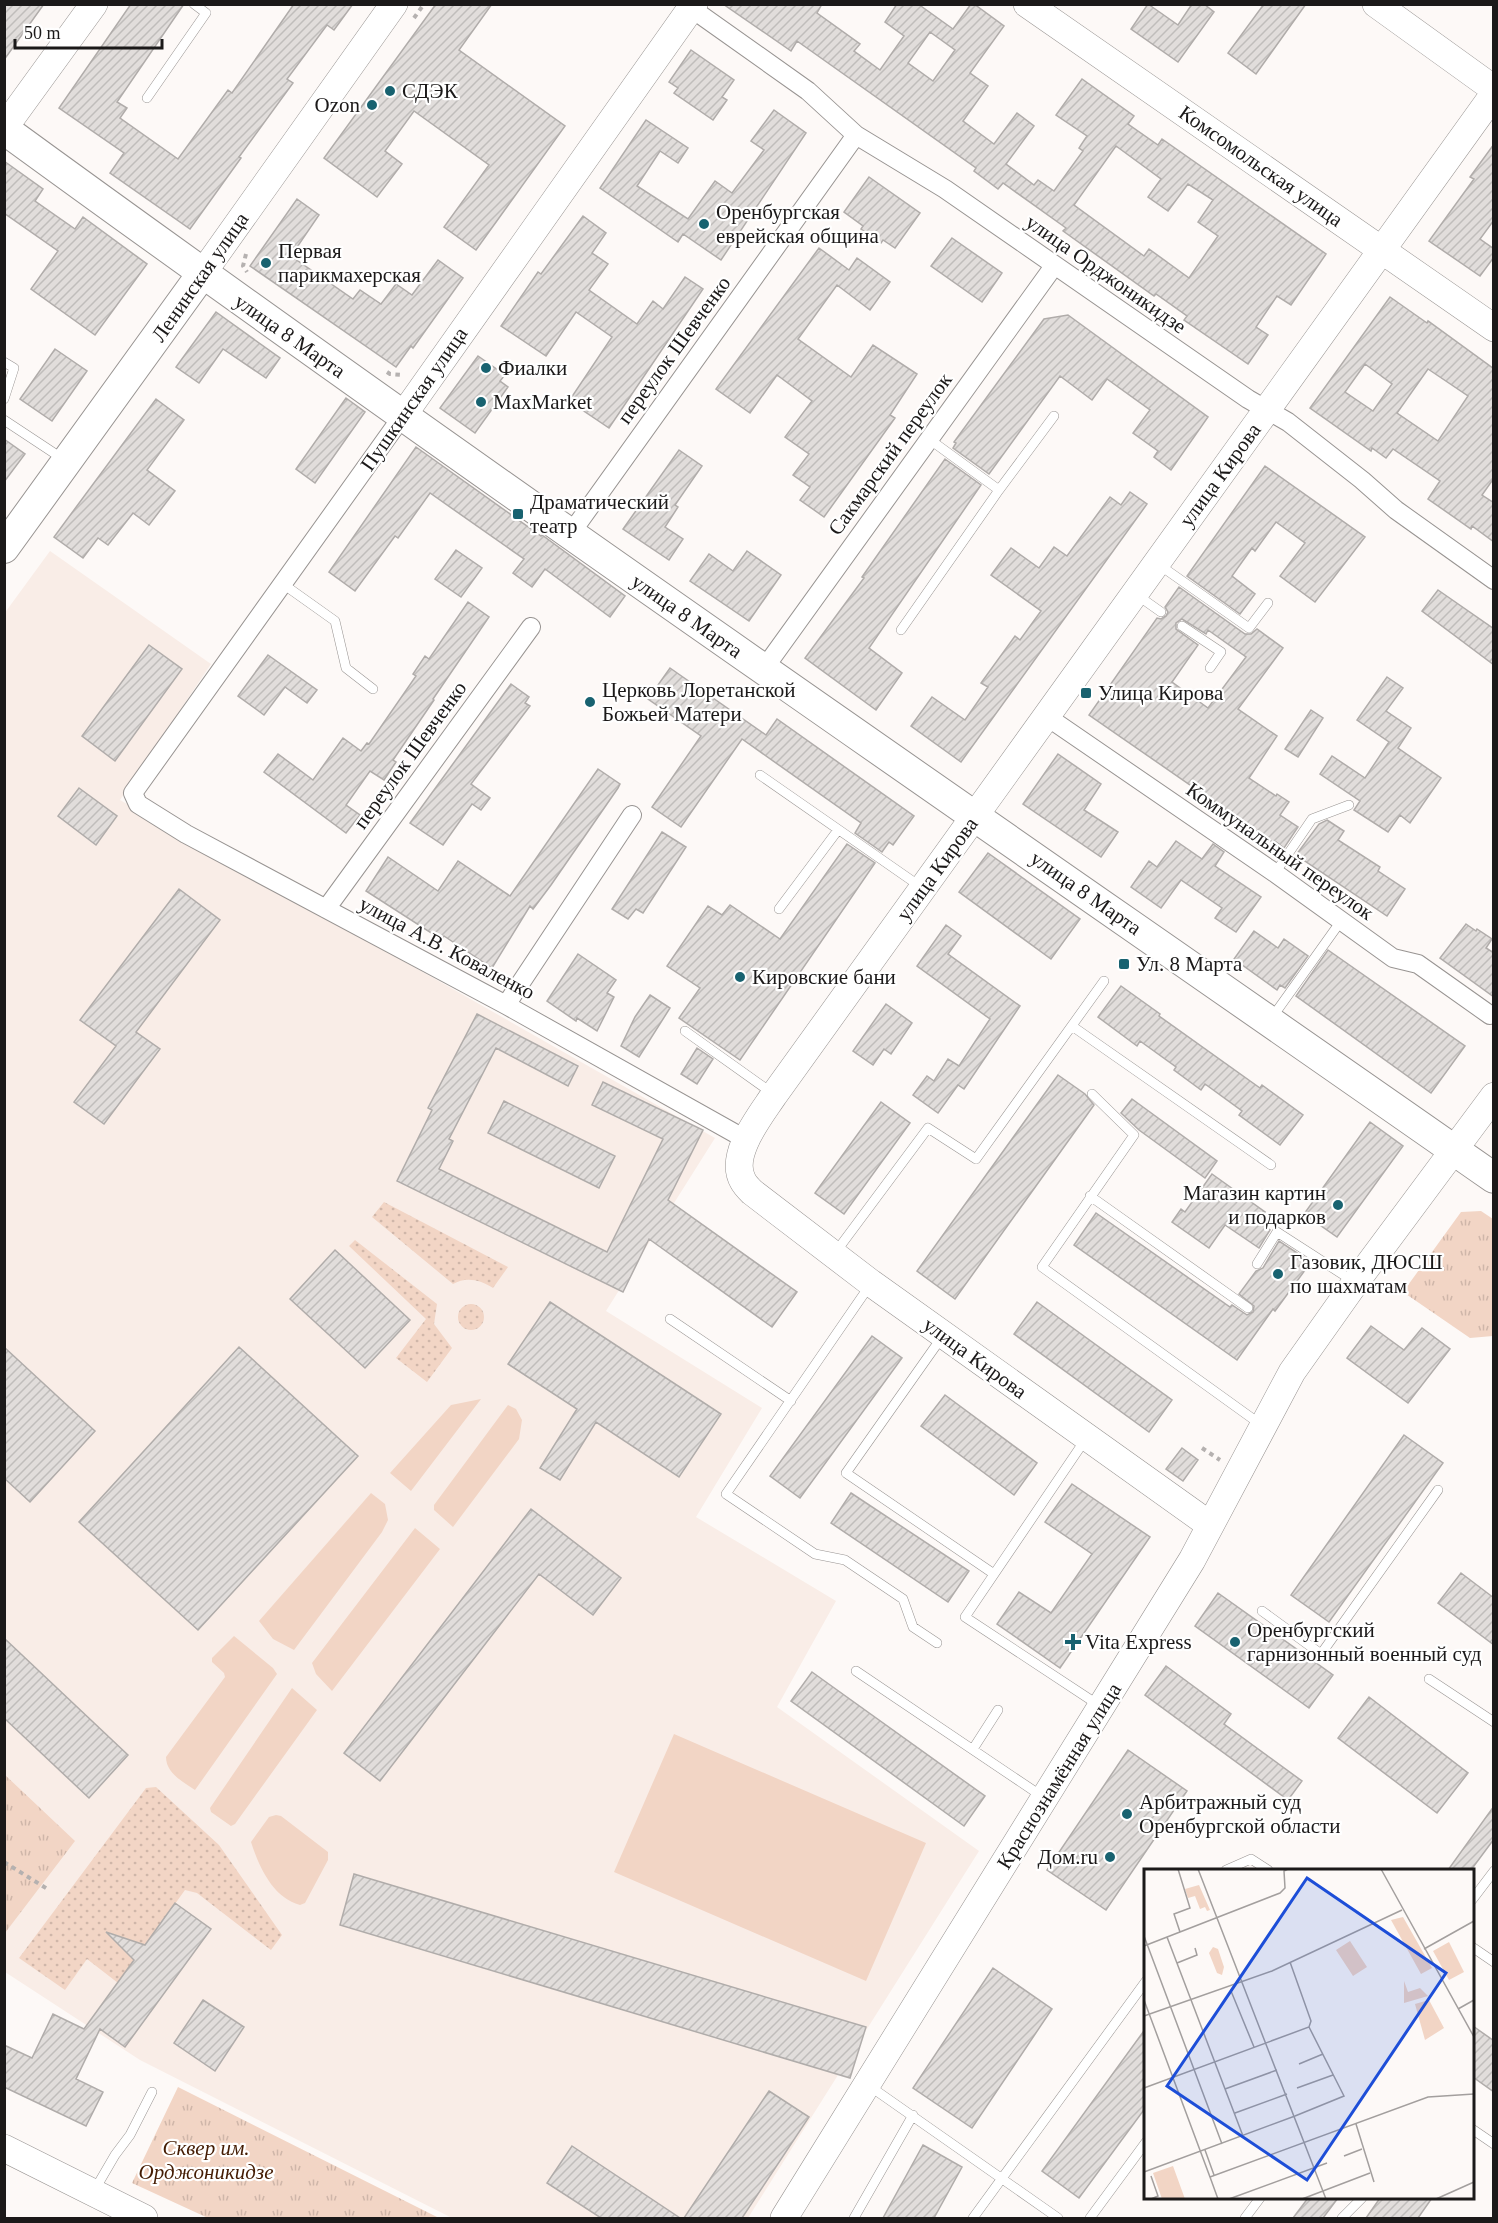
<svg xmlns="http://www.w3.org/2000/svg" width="1498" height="2223" font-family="Georgia,serif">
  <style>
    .built { fill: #f9ede7 }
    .grass { fill: #f2d5c5 }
    .park { fill: url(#park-tufts) }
    .garden { fill: url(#garden-dots) }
    .building { fill: url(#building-hatch); stroke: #b0acaa; stroke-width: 1.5; fill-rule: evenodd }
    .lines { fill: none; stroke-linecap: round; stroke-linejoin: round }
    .lane-casing { stroke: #989492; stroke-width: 10 }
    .street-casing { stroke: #989492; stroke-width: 20 }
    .secondary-casing { stroke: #989492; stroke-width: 28 }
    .primary-casing { stroke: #989492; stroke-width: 32 }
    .path { stroke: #b5b1b0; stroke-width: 4; stroke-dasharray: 4.5 4.5; stroke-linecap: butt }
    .lane { stroke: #fff; stroke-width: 9 }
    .street { stroke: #fff; stroke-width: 18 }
    .secondary { stroke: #fff; stroke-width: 27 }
    .primary { stroke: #fff; stroke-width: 30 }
    .poi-dot { fill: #186270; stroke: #fff; stroke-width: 2 }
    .labels { text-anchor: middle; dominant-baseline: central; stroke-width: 4.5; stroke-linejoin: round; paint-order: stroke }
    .poi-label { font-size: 21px; fill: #1b1919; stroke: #fff; text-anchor: start }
    .street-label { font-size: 21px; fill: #1b1919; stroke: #fff }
    .park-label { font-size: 21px; font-style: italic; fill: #441c03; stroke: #fff }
    .inset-road { fill: none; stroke: #a39f9e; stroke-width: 1.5 }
    .view { fill: #1d4ed8; fill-opacity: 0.15; stroke: #1d4ed8; stroke-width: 3 }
    .inset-edge { fill: none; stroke: #1b1919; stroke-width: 3 }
  </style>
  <defs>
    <pattern id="park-tufts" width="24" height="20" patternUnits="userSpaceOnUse" patternTransform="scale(1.5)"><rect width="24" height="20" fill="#f2d5c5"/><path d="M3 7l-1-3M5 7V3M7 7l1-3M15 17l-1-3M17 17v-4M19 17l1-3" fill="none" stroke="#cfb6a9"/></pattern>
    <pattern id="garden-dots" width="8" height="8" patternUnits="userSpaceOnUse" patternTransform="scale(1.5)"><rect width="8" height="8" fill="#f2d5c5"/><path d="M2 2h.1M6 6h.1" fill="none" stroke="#cfb6a9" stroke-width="1.8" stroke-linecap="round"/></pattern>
    <pattern id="building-hatch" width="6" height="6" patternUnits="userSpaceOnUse" patternTransform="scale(1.5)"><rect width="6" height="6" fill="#e1dddb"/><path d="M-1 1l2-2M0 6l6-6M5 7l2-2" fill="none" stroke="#c0bdbb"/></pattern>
  </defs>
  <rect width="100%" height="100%" fill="#fdf9f7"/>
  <path class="built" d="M50,551L211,664L120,800L715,1138L606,1311L762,1408L696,1517L836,1601L777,1707L979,1851L748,2218H452L140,2060L5,1972L4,614Z"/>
  <path class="grass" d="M481,1399L411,1491L390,1473L451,1405Z
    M508,1405L516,1409L522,1420L519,1439L453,1527L434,1510V1505Z
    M371,1493L385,1504L388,1520L382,1532L294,1650L273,1639L259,1621Z
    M415,1528L440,1549L332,1691L316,1674L312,1663Z
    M234,1636L273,1668L277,1674L195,1790C183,1782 166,1773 166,1757L225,1677L224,1673L212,1662V1658Z
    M292,1688L317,1710L235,1824L231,1826L211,1812L210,1808Z
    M674,1734L926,1843L866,1981L614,1872Z
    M276,1815L281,1816L328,1852V1860L305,1903L300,1905C273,1898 259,1867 251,1842L269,1817Z"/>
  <path class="park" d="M1481,1211L1493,1219V1336L1470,1338L1403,1292L1461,1212Z
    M4,1774L75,1841L5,1933H4Z
    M178,2087L439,2218H208L132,2183Z"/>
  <path class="garden" d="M384,1202L508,1267L493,1288C481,1280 466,1276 453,1284L372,1217Z
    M355,1240L437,1304L434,1324L452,1348L427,1382L396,1358L426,1319L349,1246Z
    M458 1317a13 13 0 1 1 26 0a13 13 0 1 1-26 0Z
    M156,1787L219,1845L282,1935L271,1950L197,1893L185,1890L118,1983L87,1959L65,1990L19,1958L146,1788Z"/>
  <path class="building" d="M4,4H44L4,60Z
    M131,4H184L117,102L127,108L120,118L178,159L228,90L232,93L294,4H353L334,30L327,25L287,79L293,83L239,157L241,158L190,229L110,173L124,153L59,108Z
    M436,4H492L459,50L565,126L476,250L444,227L489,165L414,111L385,151L402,164L377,197L324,158Z
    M723,4H822L817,13L860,44L854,51L880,70L904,36L885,22L897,4H918L953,29L971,4H974L1004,26L970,73L988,86L963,121L994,144L1017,113L1034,126L1006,164L1034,185L1038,180L1054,191L1083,151L1079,148L1087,136L1056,115L1082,79L1134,116L1128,124L1158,145L1162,139L1326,254L1291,305L1277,296L1256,327L1268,335L1248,364L1184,320L1187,316L1156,294L1154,296L1063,231L1066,228L1003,183L998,189L974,171L976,168L797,41L791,51ZM930,32L955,50L933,81L908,63ZM1116,146L1161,179L1148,197L1168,211L1188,184L1213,200L1198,222L1218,236L1189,278L1149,249L1144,256L1074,205Z
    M1148,4L1178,25L1192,4H1204L1214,12L1178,62L1131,29Z
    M1264,4H1306L1256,74L1228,53Z
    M691,50L734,80L722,97L727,100L713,120L674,93L678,88L669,82Z
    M774,110L806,133L721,260L683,234L678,242L600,188L646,120L688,148L678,163L660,151L637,186L688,219L715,181L732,193L764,150L751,141Z
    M1494,144V220L1480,239L1494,249V257L1480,276L1429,241L1474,179L1470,177Z
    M4,161L43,189L35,201L75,229L83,217L147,264L95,335L31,289L58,251L4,213Z
    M869,177L920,213L895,248L883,240L881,243L861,229L863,226L844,212Z
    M297,199L319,215L291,256L353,299L360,290L381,304L396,284L412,295L438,260L463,278L413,348L411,346L396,367L250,266Z
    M583,216L606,233L592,253L608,264L589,290L637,324L653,301L663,309L685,277L703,289L609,428L569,401L612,337L576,312L546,356L501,326L538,272L541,274Z
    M952,238L1002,273L982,302L931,266Z
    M819,248L849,270L857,258L890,282L870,310L837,285L798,339L851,377L873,345L917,374L890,415L895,418L824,517L800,500L810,487L793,475L809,454L785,437L812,401L777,375L750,413L716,389Z
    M1390,297L1427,323L1428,321L1494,369V478L1482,495L1494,503V542L1472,526L1471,529L1428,499L1440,481L1393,449L1386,458L1372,448L1371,451L1310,408ZM1365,364L1392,384L1373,411L1345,392ZM1428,369L1468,396L1438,441L1397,413Z
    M216,312L280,358L266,378L223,349L199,383L176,367Z
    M1068,315L1208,417L1171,470L1154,457L1158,451L1133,433L1150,410L1107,379L1092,400L1060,376L989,474L953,448L956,443L954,442L1044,319Z
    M55,349L87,371L52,421L20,399Z
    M478,356L505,375L500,381L508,387L475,433L440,408Z
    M346,398L365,412L315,483L296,469Z
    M156,399L184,420L147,470L175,491L149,525L133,513L108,545L98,538L83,558L54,537Z
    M4,439L25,454L4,482Z
    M416,447L541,536L542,535L625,596L610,617L545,569L532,587L513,573L524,559L430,493L398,538L395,536L355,591L329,572Z
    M679,450L702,466L675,505L678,507L665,527L683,539L669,560L623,529Z
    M945,459L981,485L869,648L902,673L876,710L805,658L864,578L862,577Z
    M1265,466L1365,537L1315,602L1280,576L1305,543L1276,522L1255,551L1252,548L1232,576L1255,594L1240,614L1187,576Z
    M1130,492L1147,504L961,762L911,726L932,697L965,720L988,687L981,683L1015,636L1020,640L1041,611L991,575L1011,548L1039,568L1054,547L1067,556L1110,497L1121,505Z
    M456,550L482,568L461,597L435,579Z
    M747,551L781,575L749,621L690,581L709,554L733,571Z
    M1179,587L1245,634H1251L1257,629L1283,648L1238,709L1277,736L1249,778L1276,796L1277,794L1289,802L1280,815L1298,827L1284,848L1276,842L1275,844L1089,715L1157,618L1161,619L1166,616L1168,612L1165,607ZM1182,619L1206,634L1208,630L1246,657L1208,708L1172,682L1198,645L1176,629V623Z
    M1438,590L1494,629V665L1422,611Z
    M468,602L489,617L433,699L434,700L393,760L396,762L384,780L370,771L346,805L360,815L346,833L264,772L278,754L313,780L343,738L361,751L367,743L369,744L416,676L413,674L425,656L429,659Z
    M149,645L182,669L115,761L82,736Z
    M268,655L317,690L307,703L285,687L264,715L238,696Z
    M670,668L766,735L777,719L914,816L893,845L889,842L882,852L855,833L861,823L742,739L681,827L652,807L701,736L648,699Z
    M1387,677L1403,688L1386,711L1411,728L1398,748L1441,778L1410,823L1400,815L1388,832L1354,810L1360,801L1320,774L1332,756L1365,778L1389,742L1357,720Z
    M511,684L529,697L525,703L530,706L471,784L490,798L481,810L472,804L443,845L410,823Z
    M1311,710L1323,718L1298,757L1285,749Z
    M1058,754L1101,784L1084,810L1118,832L1101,857L1023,804Z
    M598,769L620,784L618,788L551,885L533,909L530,906L492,968L444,936L442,940L366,891L388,857L438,891L458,861L510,896Z
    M79,788L117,816L96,845L58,816Z
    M1327,820L1344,831L1338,840L1380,867L1378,871L1405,889L1387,916L1296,855L1319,824Z
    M662,832L686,847L643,913L636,909L628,919L612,909Z
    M1176,841L1202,859L1213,844L1224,852L1215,866L1261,897L1236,932L1215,918L1222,908L1181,880L1161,908L1131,887L1149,861L1157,867Z
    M847,844L875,863L740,1060L679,1018L700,988L667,966L708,906L722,915L730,905L780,939Z
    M988,853L1080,919L1051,959L959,892Z
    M179,889L220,920L136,1032L160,1049L104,1124L74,1102L116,1046L80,1020Z
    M1466,924L1476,931L1477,929L1492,939L1486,948L1494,953V997L1440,958Z
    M946,925L961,936L948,954L1020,1006L964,1089L958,1085L938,1113L913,1095L927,1076L934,1081L948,1059L959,1066L990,1019L917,966Z
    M1254,931L1278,948L1284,939L1308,956L1285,988L1280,985L1277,990L1234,959Z
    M1328,950L1465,1046L1431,1093L1296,996Z
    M578,954L616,980L607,993L614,997L597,1031L577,1018L576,1021L547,1001Z
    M1121,986L1160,1014L1159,1016L1260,1088L1262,1085L1303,1115L1280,1145L1239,1115L1242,1111L1205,1084L1201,1090L1174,1070L1176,1067L1140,1041L1137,1046L1098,1017Z
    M650,995L670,1008L639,1057L621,1046L635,1017Z
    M886,1004L912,1023L891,1054L884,1049L873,1065L853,1051Z
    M477,1014L578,1066L568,1086L496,1048L449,1139L453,1141L439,1169L607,1252L663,1139L592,1105L603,1082L703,1130L668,1200L797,1292L772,1327L649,1239L623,1292L397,1181L432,1110L428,1108Z
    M697,1048L713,1059L697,1084L681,1074Z
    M1058,1075L1085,1094L1094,1105L955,1299L917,1271Z
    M1132,1099L1217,1161L1205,1178L1139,1130L1121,1113Z
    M504,1101L615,1156L599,1188L488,1133Z
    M881,1102L910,1123L844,1214L815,1193Z
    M1370,1122L1403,1146L1337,1237L1304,1214Z
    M1212,1174L1265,1212L1258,1221L1270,1230L1259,1248L1225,1225L1209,1248L1172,1222L1181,1209L1185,1212Z
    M1096,1213L1230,1307L1232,1305L1247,1315L1253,1312L1254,1306L1239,1294L1256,1271L1263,1268L1279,1241L1311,1262L1275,1311L1273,1309L1237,1360L1074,1245Z
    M335,1250L410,1320L365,1368L290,1299Z
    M550,1302L721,1414L679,1477L596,1422L560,1480L540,1468L577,1409L508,1364Z
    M1037,1302L1172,1400L1149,1432L1014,1334Z
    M1371,1326L1404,1350L1422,1328L1450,1349L1408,1403L1347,1358Z
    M872,1336L902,1358L800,1498L770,1476Z
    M4,1347L95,1431L30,1502L4,1478Z
    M239,1347L358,1456L198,1630L79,1522Z
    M945,1395L1037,1463L1014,1495L921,1426Z
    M1404,1435L1443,1463L1329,1622L1291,1595Z
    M1182,1448L1198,1460L1183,1481L1166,1469Z
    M1072,1484L1150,1537L1060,1668L997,1624L1019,1592L1051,1613L1092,1554L1045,1522Z
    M851,1493L969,1571L948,1602L831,1523Z
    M531,1509L621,1578L593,1615L539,1574L380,1781L344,1753Z
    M1461,1573L1494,1598V1645L1438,1603Z
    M1218,1593L1333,1675L1309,1708L1195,1626Z
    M4,1638L128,1755L89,1798L4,1718Z
    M1166,1666L1231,1714L1224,1724L1302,1781L1288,1800L1145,1695Z
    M812,1672L985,1796L964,1826L791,1701Z
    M1369,1697L1468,1773L1437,1813L1338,1738Z
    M1128,1750L1187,1791L1106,1910L1047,1870Z
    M1494,1806V1839L1471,1870H1448Z
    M354,1874L866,2027L850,2078L340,1925Z
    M175,1903L211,1929L125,2047L100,2029L76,2079L103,2092L86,2126L4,2087V2045L32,2058L53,2014L84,2029L134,1960L106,1932L145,1945Z
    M993,1968L1052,2009L972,2128L913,2088Z
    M203,2000L244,2027L215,2071L174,2043Z
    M1473,2026L1494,2041V2092L1473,2077Z
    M1146,2028V2107L1079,2198L1042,2171Z
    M769,2091L809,2117L742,2218H684Z
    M923,2145L962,2167L934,2218H883Z
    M572,2146L680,2218H601L547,2183Z
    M1308,2198H1338L1323,2218H1293Z
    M1380,2198H1432L1418,2218H1366Z"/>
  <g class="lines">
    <defs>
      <path id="lane" d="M147,98L206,13L194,4
        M4,362L14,368L4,399
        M4,420L63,459
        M999,490L1054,416
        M1158,564L1249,628L1268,603
        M283,584L335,621L346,668L373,689
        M1137,595L1161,612
        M1182,626L1221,652L1210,668
        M901,630L999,490L929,439
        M760,775L921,887
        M1275,873L1312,819L1349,805
        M779,909L838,830
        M1271,1019L1341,921
        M1072,1026L1271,1165
        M685,1031L772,1093
        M1092,1094L1134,1135L1042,1267L1260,1424
        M1090,1196L1248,1308
        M835,1253L928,1128L976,1159L1104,981
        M1257,1264L1277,1232L1353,1281
        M870,1285L726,1494L815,1554L845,1560L903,1599L913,1627L937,1643
        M670,1319L791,1401
        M942,1337L846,1473L994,1574
        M1085,1440L965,1617L1100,1706
        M1262,1611L1321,1654L1438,1490
        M856,1671L1043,1797
        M1429,1679L1494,1722
        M973,1749L998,1710
        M1226,1870L1251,1859L1268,1870
        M1472,1900L1494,1871
        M1472,1947L1494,1962
        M868,2085L1058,2218
        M1472,2129L1494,2144
        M94,2191L115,2155L130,2135L152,2092
        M854,2218L913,2115
        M973,2218L1146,1981
        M1090,2218L1146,2142
        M1245,2218L1260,2198
        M1342,2218L1362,2198"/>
      <path id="street" d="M691,8L808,91L856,135L945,189L1248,399L1288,422L1362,480L1396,510L1494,580
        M404,414L133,793L138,804L186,834L506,1005L745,1139
        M571,533L856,135
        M763,670L1054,266
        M1046,716L1275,873L1393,958L1418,964L1490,1015
        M326,909L531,627
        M506,1005L632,815"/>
      <path id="secondary" d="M1027,4L1494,328
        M1376,4L1494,89
        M4,128L94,4
        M202,274L394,4
        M404,414L694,4
        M1210,1525L871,1283L752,1192C749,1189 745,1185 743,1181C728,1155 761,1115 774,1095L1494,94
        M4,2148L144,2218
        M784,2218L1192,1560L1292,1372L1355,1283L1494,1096"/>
      <path id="primary" d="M4,129C495,487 996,830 1494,1178
        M4,548L202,274"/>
    </defs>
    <use href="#lane" class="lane-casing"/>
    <use href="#street" class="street-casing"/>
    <use href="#secondary" class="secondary-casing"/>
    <use href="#primary" class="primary-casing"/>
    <path class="path" d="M414,18L424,4
      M246,254L243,266L247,272
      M387,372L390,374L403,375
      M1202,1448L1220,1460
      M4,1862L49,1890"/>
    <use href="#lane" class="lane"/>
    <use href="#street" class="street"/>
    <use href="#secondary" class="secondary"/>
    <use href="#primary" class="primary"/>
  </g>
  <g class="poi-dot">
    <circle cx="390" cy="91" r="6"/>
    <circle cx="372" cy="105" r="6"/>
    <circle cx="704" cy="224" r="6"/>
    <circle cx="266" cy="263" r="6"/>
    <circle cx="486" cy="368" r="6"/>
    <circle cx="481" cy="402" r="6"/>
    <rect x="512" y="508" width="12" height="12" rx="3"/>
    <rect x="1080" y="687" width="12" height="12" rx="3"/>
    <circle cx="590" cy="702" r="6"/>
    <rect x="1118" y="958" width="12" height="12" rx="3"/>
    <circle cx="740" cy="977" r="6"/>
    <circle cx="1338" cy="1205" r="6"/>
    <circle cx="1278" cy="1274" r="6"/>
    <path d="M1070 1633h6v6h6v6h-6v6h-6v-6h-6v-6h6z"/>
    <circle cx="1235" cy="1642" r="6"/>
    <circle cx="1127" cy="1814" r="6"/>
    <circle cx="1110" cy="1857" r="6"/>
  </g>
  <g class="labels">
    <g class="poi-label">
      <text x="402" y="91">СДЭК</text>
      <text x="360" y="105" text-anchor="end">Ozon</text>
      <text x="716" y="212">Оренбургская<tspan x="716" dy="24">еврейская община</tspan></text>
      <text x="278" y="251">Первая<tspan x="278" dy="24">парикмахерская</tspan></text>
      <text x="498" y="368">Фиалки</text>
      <text x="493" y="402">MaxMarket</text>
      <text x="530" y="502">Драматический<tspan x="530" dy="24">театр</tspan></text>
      <text x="602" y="690">Церковь Лоретанской<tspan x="602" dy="24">Божьей Матери</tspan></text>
      <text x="1098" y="693">Улица Кирова</text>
      <text x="1136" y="964">Ул. 8 Марта</text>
      <text x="752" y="977">Кировские бани</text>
      <text x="1326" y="1193" text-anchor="end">Магазин картин<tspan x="1326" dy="24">и подарков</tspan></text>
      <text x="1290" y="1262">Газовик, ДЮСШ<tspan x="1290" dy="24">по шахматам</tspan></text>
      <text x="1247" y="1630">Оренбургский<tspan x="1247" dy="24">гарнизонный военный суд</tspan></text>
      <text x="1085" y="1642">Vita Express</text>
      <text x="1139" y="1802">Арбитражный суд<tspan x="1139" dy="24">Оренбургской области</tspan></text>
      <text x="1098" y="1857" text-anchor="end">Дом.ru</text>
    </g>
    <g class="street-label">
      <text transform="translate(1261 166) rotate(35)">Комсомольская улица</text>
      <text transform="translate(1106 274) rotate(35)">улица Орджоникидзе</text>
      <text transform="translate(200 277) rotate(-55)">Ленинская улица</text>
      <text transform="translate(290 336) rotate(35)">улица 8 Марта</text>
      <text transform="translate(674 350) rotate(-54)">переулок Шевченко</text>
      <text transform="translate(414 399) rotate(-55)">Пушкинская улица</text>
      <text transform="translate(890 454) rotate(-54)">Сакмарский переулок</text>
      <text transform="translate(1220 475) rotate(-54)">улица Кирова</text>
      <text transform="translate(687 616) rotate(35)">улица 8 Марта</text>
      <text transform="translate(410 755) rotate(-54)">переулок Шевченко</text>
      <text transform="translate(1280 851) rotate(35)">Коммунальный переулок</text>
      <text transform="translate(937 869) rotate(-54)">улица Кирова</text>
      <text transform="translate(1086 893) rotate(35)">улица 8 Марта</text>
      <text transform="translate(447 948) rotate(28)">улица А.В. Коваленко</text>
      <text transform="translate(975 1358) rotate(36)">улица Кирова</text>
      <text transform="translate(1059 1776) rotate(-58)">Краснознамённая улица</text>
    </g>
    <g class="park-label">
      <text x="206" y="2148">Сквер им.<tspan x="206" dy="24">Орджоникидзе</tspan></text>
    </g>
  </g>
  <g transform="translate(1144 1869)">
    <rect width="330" height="330" fill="#fdf9f7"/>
    <path d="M206,72L223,98L209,107L192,81ZM69,78L74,80L80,98L78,106L73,104L65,84Z" fill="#f2d5c5"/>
    <path d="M55,16L66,41L63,42L61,38L56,40L51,27L44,29L41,20ZM259,48L288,99L277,105L247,51ZM305,73L320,103L305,111L289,82ZM285,131L300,159L281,171L271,135ZM29,297L41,330H18L9,304Z" fill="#f2d5c5"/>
    <path d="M260,112L264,123L276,119L284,127L260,134Z" fill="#f2d5c5"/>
    <path class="inset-road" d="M34,0L46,39L30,45L36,63M54,0L182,330M237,0L330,168M0,67L78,275M23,68L99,267M0,77L136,24L141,19L140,2L144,0M280,80L330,52M33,94L53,86L51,79M87,122L110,178M0,131L66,308L284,228L330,225M314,140L330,131M0,147L128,102L258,41M155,195L179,185M0,219L165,158L167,152L146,93M153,219L189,206M81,220L133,201M91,244L143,225M151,247L200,227L165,158M212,255L230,313M61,281L70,306M200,287L218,280M0,303L151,247M66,308L74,330M7,330L14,327L7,307M85,330L183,294M158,330L226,304M292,330L330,313"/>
    <path class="view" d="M163,9L302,104L163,311L23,217Z"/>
    <rect width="330" height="330" class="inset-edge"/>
  </g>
  <rect width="1498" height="2223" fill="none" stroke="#1b1919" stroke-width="12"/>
  <path d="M15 39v9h147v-9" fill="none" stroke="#1b1919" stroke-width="3"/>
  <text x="24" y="39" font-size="18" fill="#1b1919" stroke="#ffffff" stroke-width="4.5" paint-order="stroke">50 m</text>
</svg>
